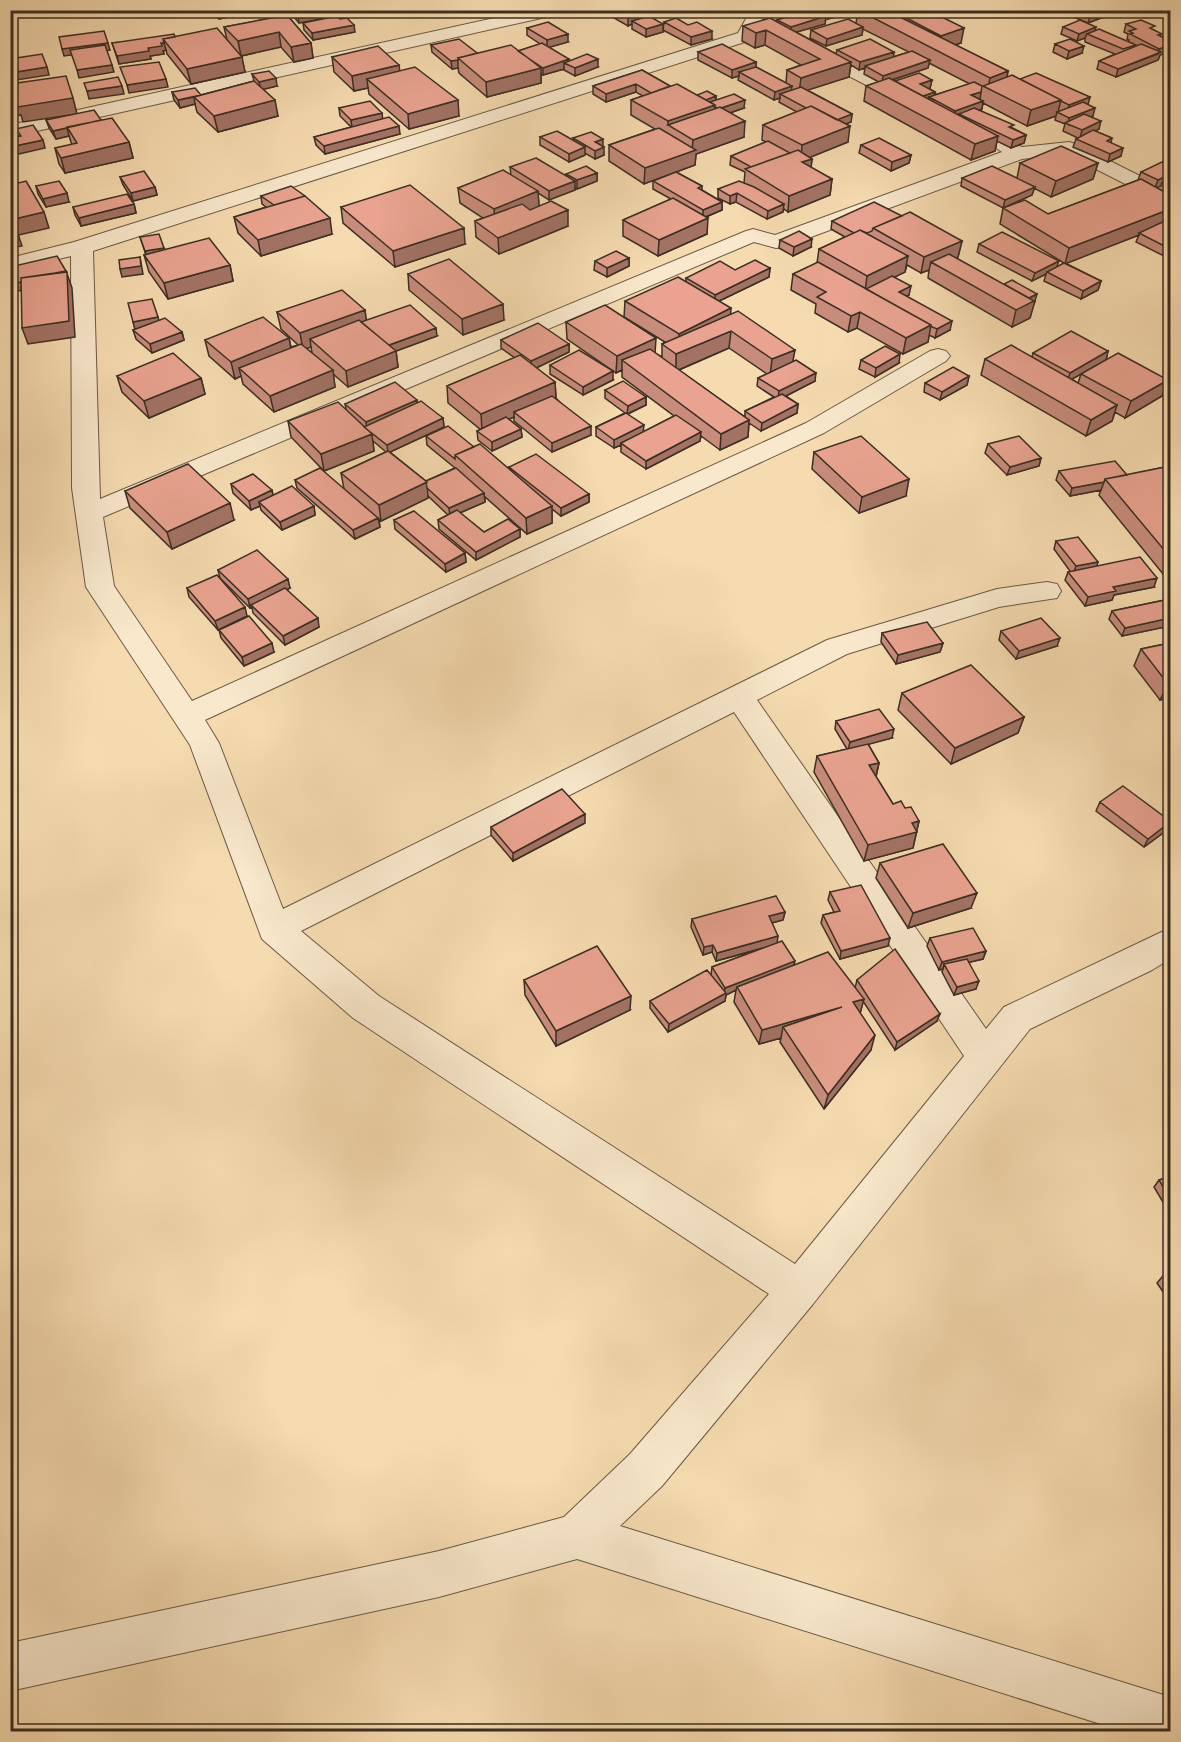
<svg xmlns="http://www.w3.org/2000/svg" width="1181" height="1742" font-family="'Libre Caslon Text',serif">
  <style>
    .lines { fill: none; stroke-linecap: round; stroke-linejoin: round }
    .minor-casing { stroke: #6a5946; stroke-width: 2 }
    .minor { fill: #f9e8cc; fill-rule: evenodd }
    .wall { fill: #c88c7c; stroke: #3b2e22; stroke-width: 1.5; fill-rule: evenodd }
    .shaded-wall { fill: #a37265; stroke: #3b2e22; stroke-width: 1.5 }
    .building { fill: #e9a390; stroke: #3b2e22; stroke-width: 1.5 }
  </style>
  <rect width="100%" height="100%" fill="#f6dbb0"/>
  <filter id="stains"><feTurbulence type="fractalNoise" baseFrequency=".00333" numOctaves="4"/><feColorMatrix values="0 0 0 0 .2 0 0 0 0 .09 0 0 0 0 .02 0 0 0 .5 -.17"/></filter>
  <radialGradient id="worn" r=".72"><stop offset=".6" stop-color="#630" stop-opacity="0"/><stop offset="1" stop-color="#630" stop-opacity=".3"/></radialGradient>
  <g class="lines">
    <defs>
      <path id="minor" d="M530,10H563L555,15L10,137V125Z
        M744,10H763L765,14L751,40L93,251L100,499L746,231L753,229L775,235L1002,152L990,144L993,140L1000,138L1022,147L1069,142L1076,144L1170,191V205L1163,203L1066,154L1022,159L784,247L776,248L754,242L103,517L114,586L192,701L806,423L930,351L938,349L946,351L950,356L946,361L824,433L205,720L219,743L283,909L827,640L997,589L1047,582L1057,584L1061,591L1057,598L999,607L847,654L757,700L986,1029L1004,1007L1170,928V959L1152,970L1030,1029L813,1304L662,1486L620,1526L1170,1697V1732H1126L577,1559L439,1597L10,1691V1643L439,1551L564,1517L630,1454L769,1294L353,1018L262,939L190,745L86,587L72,488L71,256L10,271V258L74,242L738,33L748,15ZM734,712L964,1056L795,1264L379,996L301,931Z
        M810,44L923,99L925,103L923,107H909L804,53L801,49L804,45Z"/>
    </defs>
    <use href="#minor" class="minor-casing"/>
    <use href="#minor" class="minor"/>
  </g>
  <path class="wall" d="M212,10H266L219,19Z
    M288,10H355V13L299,23Z
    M485,10H518L496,17Z
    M600,10H639L644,13V18L663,32L646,37L632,29V24L628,26Z
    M808,10H928L961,43L955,45L1008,71L1007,77L1020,79L1088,105L1093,116L1091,117L1099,129L1095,131L1112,138L1111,143L1121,156L1108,162L1073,147L1076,139L1078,138L1063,131L1065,124L1055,120L1056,116L1027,126L983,103L982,109L979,110L1026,135L1024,143L1011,148L997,141L995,151L971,160L864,101L866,86L879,82L864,74L865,68L859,70L851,65L849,77L807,90L852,114L851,122L846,124L848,142L810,157L812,159L811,168L832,179L830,195L788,212L784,209L783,212L767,219L736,202L730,204L718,198V189L744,183L745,172L730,165L731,156L766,142L762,140L763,125L797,112L779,102L780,98L774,100L738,80L739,76L732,78L698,60V52L756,62V67L786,83L787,70L801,65L765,45L755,48L742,41L743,26L777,22V20ZM858,11L856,23L811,30L810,38L826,46L862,35L863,29L909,52L893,57L894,52L837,50L836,54L796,32L825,24L826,18L828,19ZM929,63L970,84L935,95V92L928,88H930L932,80L895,81L892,80L928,68Z
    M960,10H981L968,14Z
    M1067,10H1122L1088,23L1066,14Z
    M287,15L311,43L313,58L294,62L281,47L241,56L245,72L191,84L167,54L166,50L163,51L164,54L150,56L151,59L119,64L112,43L175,37L227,40L224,27Z
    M664,22L712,39L691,45L663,30Z
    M303,23L355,32L313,40L304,30Z
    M1126,24L1154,30L1161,36L1160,55L1158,60L1116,77L1097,69L1099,61L1115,54L1085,42V38L1077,41L1061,34L1063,27L1095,31L1128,42L1129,40L1127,39L1128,34L1124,32Z
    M527,28L568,42L549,47L569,61L598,67L575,76L564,70V69L543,75L541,74V83L487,97L459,73L458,68L452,69L432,52L431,45L477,53L518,51L540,44L527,35Z
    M1055,44L1082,53L1067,59L1053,52Z
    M332,57L400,71L459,116L409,129L369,94L368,88L354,91L334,72Z
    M642,70L670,86L697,95L716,96V100L744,108L730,113L744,137L696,154L695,165L676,172L702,186V190L722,202V210L706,217L707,234L658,256L623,236V220L671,199L653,189V181L669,174L644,184L609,161V145L655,129L631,115V100L643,96L636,92L606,102L593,94V86Z
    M252,74L277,86L263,89L278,116L218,132L197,112L195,104L180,108L174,100L172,92L201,95L254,81Z
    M339,108L382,119L400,134L325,154L316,145L314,137L351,127L340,116Z
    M46,120H101L129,142L133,158L65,173L59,164L55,148L72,145L69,136L56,139L49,128Z
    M540,137L574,140L573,138L603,147L604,155L595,159L585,153V155L569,162L540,145Z
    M861,145L911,155L909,163L891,171L859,153Z
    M1020,163H1098L1093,179L1051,197L1034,188L1032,195L1003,208L961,186L962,178H1017Z
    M1170,164V259L1136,242L1139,235L1065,263L1101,281L1098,290L1081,299L1044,281L1046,274L1032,281L977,252L979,244L1057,267L1064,263L1000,224L1003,208L1048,214L1138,180L1141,172Z
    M510,167L566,176V174L597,173V181L577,189L575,187V190L549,200L538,193L539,206L568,226L499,254L476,237L475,221L483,218L460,203L458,188L511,175Z
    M120,177L155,187L157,195L133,201L123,185Z
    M36,186L69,202L46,207L38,194Z
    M261,196L332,234L261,256L238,233L234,217L266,207L262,204Z
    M134,204L136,213L81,226L75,215L73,207Z
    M341,207L465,244L395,267L343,223Z
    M902,216L962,241L958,257L956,258L1035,302L1034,303L1030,318L1012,327L928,278L929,270L921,273L907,265L905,272L894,277L909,295L906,296L950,330L935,338L929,335L928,342L903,354L857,328L848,332L815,313L816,304L791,290L793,274L817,263L819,249L845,237L831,229L832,221Z
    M140,237L165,250L230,265L233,281L168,299L149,272L144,255H146Z
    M780,240L811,247L793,256L779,248Z
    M629,258V266L607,277L594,270L595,261Z
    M770,268L769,277L719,301L731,314L793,361L815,381L786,396L798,404L797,413L761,431L749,423L748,437L720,450L701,436L700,441L646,469L621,452V445L614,448L596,436V427L625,413L605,398V390L646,397V405L628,414L643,432L674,416L622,377V370L616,373L567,339L566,322L655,353L662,357V344L665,342L624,317L625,301L686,281V278L735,270ZM729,348L767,374L758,378L757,386L774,397L745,411V417L679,370Z
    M408,274L504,320L463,335L409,290Z
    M365,310L366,320L437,336L396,351L398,367L348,387L333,374L335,387L274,412L243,384L241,376L235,379L209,356L205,340L289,338L291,347L298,345L281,329L277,312ZM311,347L312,353L306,348Z
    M158,320L182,332L184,340L152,353L136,339L133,330Z
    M501,340L569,344V352L536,368L555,382L556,398L591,435L552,452L514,421V417L509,419L521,429L522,437L492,451L478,440L477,431L481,430L448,403L447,386L515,358L501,348Z
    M1108,351L1106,360L1168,380L1162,396L1125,418L1115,412L1112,421L1086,436L981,375L985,359L1032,357L1033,353ZM1081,374L1078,383L1072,379Z
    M861,360L899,363L875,377L859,369Z
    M550,365L613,380L583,395L550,374Z
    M117,376L201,378L205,394L149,418L122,392Z
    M969,376L967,385L940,400L924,392L925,383Z
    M417,403L443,418L444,427L390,452L426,481L455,468L427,445L426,436L474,447L509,469V467L589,494V502L561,516L552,509V523L527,534L485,497V502L460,513L484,532L520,529V537L476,560L439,529L438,520L448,515L428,496V498L381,521L379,519L380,527L355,539L297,488L295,480L344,489L341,473L386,452L373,441L374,451L324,471L291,437L288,421L346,409L345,404Z
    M988,444L1041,458L1039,466L1007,475L985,453Z
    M814,452L906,496L859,513L812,469Z
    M1170,466V572L1163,574L1099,495L1101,490L1070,496L1056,480L1059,471L1127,475Z
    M231,484L314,506L315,515L282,530L261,510L260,506L251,510L233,493Z
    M125,491L234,520L172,549L130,508Z
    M394,520L465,553L466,562L446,572L395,529Z
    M1056,541L1096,566L1154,587L1114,595L1112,600L1085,606L1065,580L1068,572L1070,571L1054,549Z
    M218,570L290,588L287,590L319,627L285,645L253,613L252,607L250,608L220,578Z
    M187,588L247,616L218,630L189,597Z
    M1170,599V626L1122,636L1109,619L1112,611Z
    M219,630L274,652L244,666L221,638Z
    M1001,631L1057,646L1016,659L999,640Z
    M882,633L943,643L940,652L896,664L881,642Z
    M1170,643V698L1160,700L1134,666L1141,649Z
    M902,693L1024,717L1018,733L951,764L898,710Z
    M836,721L892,738L868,744L879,763L876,777L893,804L905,808L919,821L913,848L864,861L814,772L817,756L847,749L835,729Z
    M1100,802L1167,830L1144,847L1096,811Z
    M585,823L513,861L491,835V827Z
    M880,863L971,908L908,928L876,878Z
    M830,892L888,946L840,959L821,923L823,915L834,912L828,900Z
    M785,912L783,920L772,923L777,942L794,965L855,988L857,980L937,1021L895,1050L863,1001L860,1013L871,1050L824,1109L780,1042L781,1038L759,1044L734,1002L736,990L726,995L725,1001L668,1032L650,1008V1001L711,975L712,967L757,950L716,961L712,952L703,955L691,927L692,919Z
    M930,938L986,951L983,959L969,962L976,989L954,995L942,972L943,969L939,970L927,946Z
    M524,980L630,1010L556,1046L525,995Z
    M1170,1177V1214L1154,1187L1159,1180Z
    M1170,1269V1302L1157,1283L1167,1271Z"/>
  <path class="shaded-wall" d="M95,10H148L96,17Z
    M217,10H266L219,19Z
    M297,10H355V13L299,23Z
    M495,10H518L496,17Z
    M833,10H859L828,19L829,12Z
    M969,10H981L968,14Z
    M1104,10H1122L1088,23L1090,16Z
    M644,13V21H632V24L628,26V18Z
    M826,16L825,24L790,34L791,27Z
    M663,24V32L646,37V29Z
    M354,25L355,32L313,40L312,33Z
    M863,27L862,35L826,46L827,39Z
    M1096,27L1094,35L1087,34L1085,38L1077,41L1079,34Z
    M964,28L961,43L938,50L941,36Z
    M766,30L765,45L755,48L756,33Z
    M712,31V39L691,45V37Z
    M279,32L281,47L241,56L238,41Z
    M568,34V42L547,48V40Z
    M108,43L110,50L64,56L62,49Z
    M161,43H164L166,50L163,51L164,54L150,56L151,59L119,64L117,56L148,48Z
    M311,43L313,58L294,62L291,47Z
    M1170,45V52L1160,55L1158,60L1116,77L1118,69L1158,54L1159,49Z
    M1084,46L1082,53L1067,59L1069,51Z
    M894,52L893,59L865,66V68L859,70L860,62Z
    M242,57L245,72L191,84L187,69Z
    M569,59V65L564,63V69L543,75V68Z
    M598,59V67L575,76V68Z
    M458,60V68L452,69L451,61Z
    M930,60L928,68L882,83L883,76Z
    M756,62V70L739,72V76L732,78V70Z
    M851,62L849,77L799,93L801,78Z
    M112,65L114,72L79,78L77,70Z
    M399,65L401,80L367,79L368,88L354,91L352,76Z
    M47,67L49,75L10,81V73Z
    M541,68V83L487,97L486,82Z
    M1008,71L1005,86L988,88L990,78Z
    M276,78L277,86L261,90L259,82Z
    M166,79L168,87L129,93L127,85Z
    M932,80L930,88L918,92L920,84Z
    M636,84V92L606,102V94Z
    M122,86L124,94L89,99L87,91Z
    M792,86L791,94H780V98L774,100L775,92Z
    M935,92L934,100L929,97L928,102L923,96Z
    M981,92L980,100L971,95Z
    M716,96L715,104L703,101Z
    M194,97L195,104L180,108L178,100Z
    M1090,97L1088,105L1067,113L1069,105Z
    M73,98L77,114L23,122L21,115L10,116V100Z
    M275,100L278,116L218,132L214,116Z
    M458,100L459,116L409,129L408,114Z
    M745,100L744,108L718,117L719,109Z
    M1061,100L1058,112H1057L1056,116L1027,126L1031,110Z
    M983,101L982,109L963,116L959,114V117L953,119L955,111Z
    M715,105L714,120L668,125V121Z
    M1095,108L1093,116L1069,125L1068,124L1069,118Z
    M382,113L383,121L352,128L351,120Z
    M852,114L851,122L830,130L831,122Z
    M745,121L744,137L696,154L695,165L644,184L645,168L692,151L693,140Z
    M1101,121L1099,129L1080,138L1082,130Z
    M399,126L400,134L325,154L324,146Z
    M850,126L848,142L801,161L802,145Z
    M67,128L69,136L56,139L53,131Z
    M1026,135L1024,143L1011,148L1013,140Z
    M998,136L995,151L971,160L975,144Z
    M603,139V147L595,142Z
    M43,140L45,148L10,156V147Z
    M129,142L133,158L65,173L61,158Z
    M585,147V155L569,162V154Z
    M604,147V155L595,159V151Z
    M1123,148L1121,156L1108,162L1110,154Z
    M911,155L909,163L891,171L892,162Z
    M812,159L810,174L802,162Z
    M1098,163L1093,179L1051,197L1056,181Z
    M597,173V181L577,189V180Z
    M1170,174V181L1162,183L1161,186L1155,188L1158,180Z
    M832,179L830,195L788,212L789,196Z
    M575,181V190L549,200V191Z
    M155,187L157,195L133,201L131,193Z
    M1035,187L1032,195L1003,208L1005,200Z
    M538,191L539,207L495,225L494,209Z
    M67,193L69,202L46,207L43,199Z
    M737,193L736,202L730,204V196Z
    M722,202V210L703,218V210Z
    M134,204L136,213L81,226L79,218Z
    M784,204L783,212L767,219L768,211Z
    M1170,209V223L1139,233V235L1065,264L1069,248Z
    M568,210V226L499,254L498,238Z
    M44,212L49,228L10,237V220Z
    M330,218L332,234L261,256L258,240Z
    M708,218L707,234L658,256L659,240Z
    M464,228L465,244L395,267L393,251Z
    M19,237L22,246L10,248V239Z
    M812,239L811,247L793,256L794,247Z
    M962,241L958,257L938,266L931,262L929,270L921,273L924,257Z
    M164,248L167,256L147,260L145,251Z
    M908,256L905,272L865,292L867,276Z
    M140,257L143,274L122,277L120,269Z
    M629,258V266L607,277V268Z
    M1059,261L1056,269L1047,272L1046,274L1032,281L1035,273Z
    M230,265L233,281L168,299L164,283Z
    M770,268L769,277L715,303V295Z
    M66,271L72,288L75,337L28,344L22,328L67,279L10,293V284Z
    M1101,281L1098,290L1081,299L1083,291Z
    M911,286L909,295L897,300L899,292Z
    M1037,294L1030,318L1012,327L1016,310L1024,301Z
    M503,304L504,320L463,335L462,319Z
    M731,308L730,324L678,350L679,334Z
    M365,310L367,327L310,339L311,347L303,350L300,333Z
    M860,312L857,328L848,332L851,316Z
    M158,317L160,326L135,330L133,322Z
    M952,321L950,330L935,338L937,329Z
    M931,325L928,342L903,354L906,338Z
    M436,328L437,336L396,351L398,367L348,387L346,371L387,346Z
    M731,331L729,348L676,371V354Z
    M182,332L184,340L152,353L150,344Z
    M289,338L292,355L239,368L241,376L235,379L231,362Z
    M656,338L655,354L622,360V370L616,373L617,356Z
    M569,344V352L532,370L531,361Z
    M795,350L792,366L770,376L772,359Z
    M1108,351L1106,360L1067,382L1070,373Z
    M900,354L899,363L875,377L876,368Z
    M333,370L335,387L274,412L270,396Z
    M613,371V380L583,395V387Z
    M816,373L815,381L778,400L779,391Z
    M969,376L967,385L940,400L942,392Z
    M201,378L205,394L149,418L144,401Z
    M1168,380L1162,396L1125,418L1131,401Z
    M555,382L556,399L514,412V417L482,431L481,414Z
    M646,397V405L627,414L628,406Z
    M417,400L418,408L367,430L366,422Z
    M798,404L797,413L761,431L762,423Z
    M1117,405L1112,421L1086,436L1091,420Z
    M443,418L444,427L388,453L387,445Z
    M749,420L748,437L720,450L721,434Z
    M644,425L643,434L621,443V445L614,448V440Z
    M591,426V435L552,452V443Z
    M521,429L522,437L492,451V442Z
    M701,432L700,441L646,469V461Z
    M372,434L374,451L324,471L321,454Z
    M1041,458L1039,466L1007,475L1010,467Z
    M909,479L906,496L859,513L862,497Z
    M427,482L428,498L381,521L379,505Z
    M1104,482L1101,490L1070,496L1072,488Z
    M272,490L274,499L259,502L260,506L251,510L249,501Z
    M484,493L485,502L450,517L449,508Z
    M589,494V502L561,516V508Z
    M230,503L234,520L172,549L167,532Z
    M314,506L315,515L282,530L280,522Z
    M552,506V523L527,534L526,518Z
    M378,518L380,527L355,539L353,530Z
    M520,529V537L476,560V552Z
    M465,553L466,562L446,572L445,564Z
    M1170,557V572L1163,574Z
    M1098,562L1095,571L1073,575L1076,566Z
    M1157,578L1154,587L1114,595L1112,600L1085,606L1088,597L1113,587Z
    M288,579L290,588L253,606L251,605L252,607L250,608L248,599Z
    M245,607L247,616L218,630L215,621Z
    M318,618L319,627L285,645L283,636Z
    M1170,618V626L1122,636L1125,628Z
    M1060,638L1057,646L1016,659L1019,651Z
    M272,643L274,652L244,666L242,657Z
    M943,643L940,652L896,664L898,655Z
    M1170,683V698L1160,700L1168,684Z
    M1024,717L1018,733L951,764L955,748Z
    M894,729L892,738L848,750L850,742Z
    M879,763L875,780L869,765Z
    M585,814V823L513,861V853Z
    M919,821L913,848L864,861L868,845L912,823Z
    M1170,822L1167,830L1144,847L1148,839Z
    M977,893L971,908L908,928L913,913Z
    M785,912L783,920L767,924L769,916Z
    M778,936L777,944L716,961L717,953Z
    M890,938L888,946L840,959L841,951Z
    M713,945L712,952L703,955L704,947Z
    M986,951L983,959L946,968L944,964L943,969L939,970L942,962Z
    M795,961L793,968L737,987L736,990L726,995L725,1001L668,1032L669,1024L724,994L725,988Z
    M979,981L976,989L954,995L957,987Z
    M631,996L630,1010L556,1046V1031Z
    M864,999L860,1014L853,1002Z
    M842,1007L783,1027L781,1038L759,1044L762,1030Z
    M940,1014L937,1021L895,1050L897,1042Z
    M875,1035L871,1050L824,1109L828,1095Z"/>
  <path class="building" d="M614,10H639L644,13L628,18Z
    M808,10H816L826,16L791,27L777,20Z
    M858,10H886L1008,71L990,78Z
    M891,10H928L964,28L941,36Z
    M1077,10H1104L1090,16Z
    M287,15L311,43L291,47L279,32L238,41L224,27Z
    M337,16L340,19L347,18L354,25L312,33L303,23Z
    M649,16L663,24L646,29L632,21Z
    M676,18L688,25L697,22L712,31L691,37L664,22Z
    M770,18L851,62L801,78L787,70L820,59L766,30L756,33L743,26Z
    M848,19L863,27L827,39L811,30Z
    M1080,20L1096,27L1079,34L1063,27Z
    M1141,20L1155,26L1150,28L1162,34L1158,35L1170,41V45L1159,49L1130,34L1133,33L1129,31L1136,29L1126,24Z
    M548,22L568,34L547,40L527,28Z
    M217,28L242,57L187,69L163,39Z
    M1099,29L1136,45L1123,49L1087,34Z
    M104,31L108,43L62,49L59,37Z
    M174,34L175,37L163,39L164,43H161L162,46L148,48L149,51L117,56L112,43Z
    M459,39L477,53L458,58V60L451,61L431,45Z
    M870,39L894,52L860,62L837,50Z
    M1070,39L1084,46L1069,51L1055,44Z
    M542,43L569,59L543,68L531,60L518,51Z
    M722,44L756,62L732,70L698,52Z
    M1141,44L1161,52L1118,69L1099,61Z
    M105,45L112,65L77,70L70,50Z
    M511,45L541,68L486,82L458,58Z
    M378,46L399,65L352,76L332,57Z
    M912,51L930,60L883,76L865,66Z
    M42,54L47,67L10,73V59Z
    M587,54L598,59L575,68L564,63Z
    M159,62L166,79L127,85L120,67Z
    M415,67L458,100L408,114L367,79Z
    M756,67L792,86L775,92L739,72Z
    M642,70L670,86L651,93L636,84L606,94L593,86Z
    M269,71L276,78L259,82L252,74Z
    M919,73L932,80L920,84L935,92L923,96L895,81Z
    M1036,73L1090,97L1069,105L1061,101V100L1020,79Z
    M1012,75L1061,100L1031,110L983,86Z
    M66,76L73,98L18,107L16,99L10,100V84Z
    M118,77L122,86L87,91L84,83Z
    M889,78L998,136L975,144L866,86Z
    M254,81L275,100L214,116L194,97Z
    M974,82L982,86L981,92L971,95L983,101L955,111L929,97Z
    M677,84L715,105L668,121L631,100Z
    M801,87L852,114L837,120L811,106L806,108L780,94Z
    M195,88L201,95L178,100L172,92Z
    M707,91L716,96L706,100L697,95Z
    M734,94L745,100L721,108L720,107L717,108L715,107V105L710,102Z
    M370,101L382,113L351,120L339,108Z
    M1083,102L1095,108L1069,118L1057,112Z
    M811,106L850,126L802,145L763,125Z
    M720,107L745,121L693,140L668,125Z
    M974,108L1014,125L1009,127L1026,135L1013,140L959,114Z
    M94,110L101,120L53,131L46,120Z
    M1084,114L1101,121L1082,130L1065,123Z
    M389,117L399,126L324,146L314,137Z
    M112,118L129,142L61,158L55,148L77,143L67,127Z
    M33,125L43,140L10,147V138L21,136L16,129Z
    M659,128L696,150L645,168L609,145Z
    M1093,130L1112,138L1107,141L1123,148L1110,154L1076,139Z
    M557,131L585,147L569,154L540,137Z
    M591,132L603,139L595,142L604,147L595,151L573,138Z
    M879,138L911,155L892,162L861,145Z
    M768,141L790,153L751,167L731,156Z
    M1061,146L1098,163L1056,181L1020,163Z
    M798,150L812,159L802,162L832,179L789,196L745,169Z
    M536,158L575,181L549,191L510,167Z
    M1164,161L1170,164V174L1158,180L1141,172Z
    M586,166L597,173L577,180L566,174Z
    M992,166L1035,187L1005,200L962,178Z
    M503,170L538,191L494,209L458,188Z
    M144,171L155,187L131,193L120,177Z
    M676,172L702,186L698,188L722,202L703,210L653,181Z
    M1141,179L1170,195V209L1069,248L1003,208L1025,200L1048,214Z
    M1170,179V187L1162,183Z
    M26,181L44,212L10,220V185Z
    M59,181L67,193L43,199L36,186Z
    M739,181L754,187L784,204L768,211L737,193L730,196L718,189Z
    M410,185L464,228L393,251L341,207Z
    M291,186L305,196L274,205L261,196Z
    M127,194L134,204L79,218L73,207Z
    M305,196L330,218L258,240L234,217Z
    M673,198L708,218L659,240L623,220Z
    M551,201L568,210L498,238L475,221L522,204L530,210Z
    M874,202L902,216L873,228L872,231L867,233L860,230L854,233L832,221Z
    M910,212L962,241L924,257L873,228Z
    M1169,219L1170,220V249L1139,233Z
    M15,230L19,237L10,239V231Z
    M860,230L908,256L867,276L819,249Z
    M799,231L812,239L794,247L780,240Z
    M1002,232L1059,261L1035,273L979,244Z
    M159,234L164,248L145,251L140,237Z
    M209,238L230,265L164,283L144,255Z
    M616,251L629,258L607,268L595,261Z
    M949,254L1034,301L1016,310L931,262Z
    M57,256L66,271L55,273L21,278V282L10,284V267Z
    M140,257L141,266L120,269L119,260Z
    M449,259L503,304L462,319L408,274Z
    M755,260L770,268L715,295L686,278L720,261L735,270Z
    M818,262L931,325L906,338L860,312L851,316L817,297L826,292L793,274Z
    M1064,263L1101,281L1083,291L1047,272Z
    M67,272L69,321L22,328L21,278Z
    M892,276L911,286L899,292L952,321L937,329L930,326L931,325L866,289Z
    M678,277L731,308L679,334L625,301Z
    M1012,280L1037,294L1029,298L1004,284Z
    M342,290L365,310L300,333L277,312Z
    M152,299L158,317L133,322L128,303Z
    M410,305L436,328L389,345L361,322Z
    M605,305L656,338L617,356L566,322Z
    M738,311L795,350L772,359L731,331L676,354L662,344Z
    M263,317L289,338L231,362L205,340Z
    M165,318L182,332L150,344L133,330Z
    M359,320L396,351L346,371L310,339Z
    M538,323L569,344L531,361L501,340Z
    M1071,331L1108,351L1070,373L1033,353Z
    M301,344L333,370L270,396L239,368Z
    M1011,345L1117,405L1091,420L985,359Z
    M885,346L900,354L876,368L861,360Z
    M650,349L749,420L721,434L622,360Z
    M579,350L613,371L583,387L550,365Z
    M173,353L201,378L144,401L117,376Z
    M1118,353L1168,380L1131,401L1081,374Z
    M520,355L555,382L481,414L447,386Z
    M796,360L816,373L779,391L758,378Z
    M953,367L969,376L942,392L925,383Z
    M623,381L646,397L628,406L605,390Z
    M395,382L417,400L366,422L345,404Z
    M782,394L798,404L762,423L745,411Z
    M552,396L591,426L552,443L514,412Z
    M421,401L443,418L387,445L364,427Z
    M338,402L372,434L321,454L288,421Z
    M626,413L644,425L614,440L596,427Z
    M676,415L701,432L646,461L621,443Z
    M506,417L521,429L492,442L477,431Z
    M448,426L474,447L455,455V459L426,436Z
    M861,436L909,479L862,497L814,452Z
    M1019,436L1041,458L1010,467L988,444Z
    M480,444L552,506L526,518L455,455Z
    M388,451L427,482L379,505L341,473Z
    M536,454L589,494L561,508L509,467Z
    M1115,461L1127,475L1105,479L1104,482L1072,488L1059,471Z
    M188,464L230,503L167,532L125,491Z
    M1170,466V557L1105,479Z
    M320,468L378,518L353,530L295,480Z
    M456,468L484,493L449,508L427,488L426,481Z
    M253,474L272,490L249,501L231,484Z
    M292,486L314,506L280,522L259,502Z
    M457,510L484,532L508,519L520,529L476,552L438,520Z
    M414,511L465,553L445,564L394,520Z
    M1078,537L1098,562L1076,566L1056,541Z
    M257,550L288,579L248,599L218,570Z
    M1140,557L1157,578L1113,587L1116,591L1088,597L1068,572Z
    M217,575L245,607L215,621L187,588Z
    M285,588L318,618L283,636L251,605Z
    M1170,599V618L1125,628L1112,611Z
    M249,616L272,643L242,657L219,630Z
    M1041,618L1060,638L1019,651L1001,631Z
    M927,622L943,643L898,655L882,633Z
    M1170,643V683L1168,684L1141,649Z
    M971,665L1024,717L955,748L902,693Z
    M879,709L894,729L850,742L836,721Z
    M868,744L879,763L869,765L893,804L901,801L905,808L911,807L919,821L912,823L917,832L868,845L817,756Z
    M1123,786L1170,821V822L1148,839L1100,802Z
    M562,789L585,814L513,853L491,827Z
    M943,844L977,893L913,913L880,863Z
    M861,885L890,938L841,951L823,915L840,911L830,892Z
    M776,896L785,912L769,916L778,936L717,953L713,945L704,947L692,919Z
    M973,928L986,951L942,962L930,938Z
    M782,941L795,961L725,988L712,967Z
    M597,946L631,996L556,1031L524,980Z
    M895,949L940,1014L897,1042L857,980Z
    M828,952L864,999L853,1002L875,1035L828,1095L783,1027L842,1007L762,1030L737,987Z
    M967,959L979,981L957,987L944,964Z
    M707,970L726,993L669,1024L650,1001Z
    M1170,1177V1199L1159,1180Z
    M1170,1269V1275L1167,1271Z"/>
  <rect width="1181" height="1742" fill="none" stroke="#f6dbb0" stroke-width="36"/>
  <rect x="12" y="12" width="1157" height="1718" fill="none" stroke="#3b2e22" stroke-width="3"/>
  <rect x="18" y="18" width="1145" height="1706" fill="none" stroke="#3b2e22" stroke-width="1.5"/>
  <rect width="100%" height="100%" filter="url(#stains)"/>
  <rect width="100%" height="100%" fill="url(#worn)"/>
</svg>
